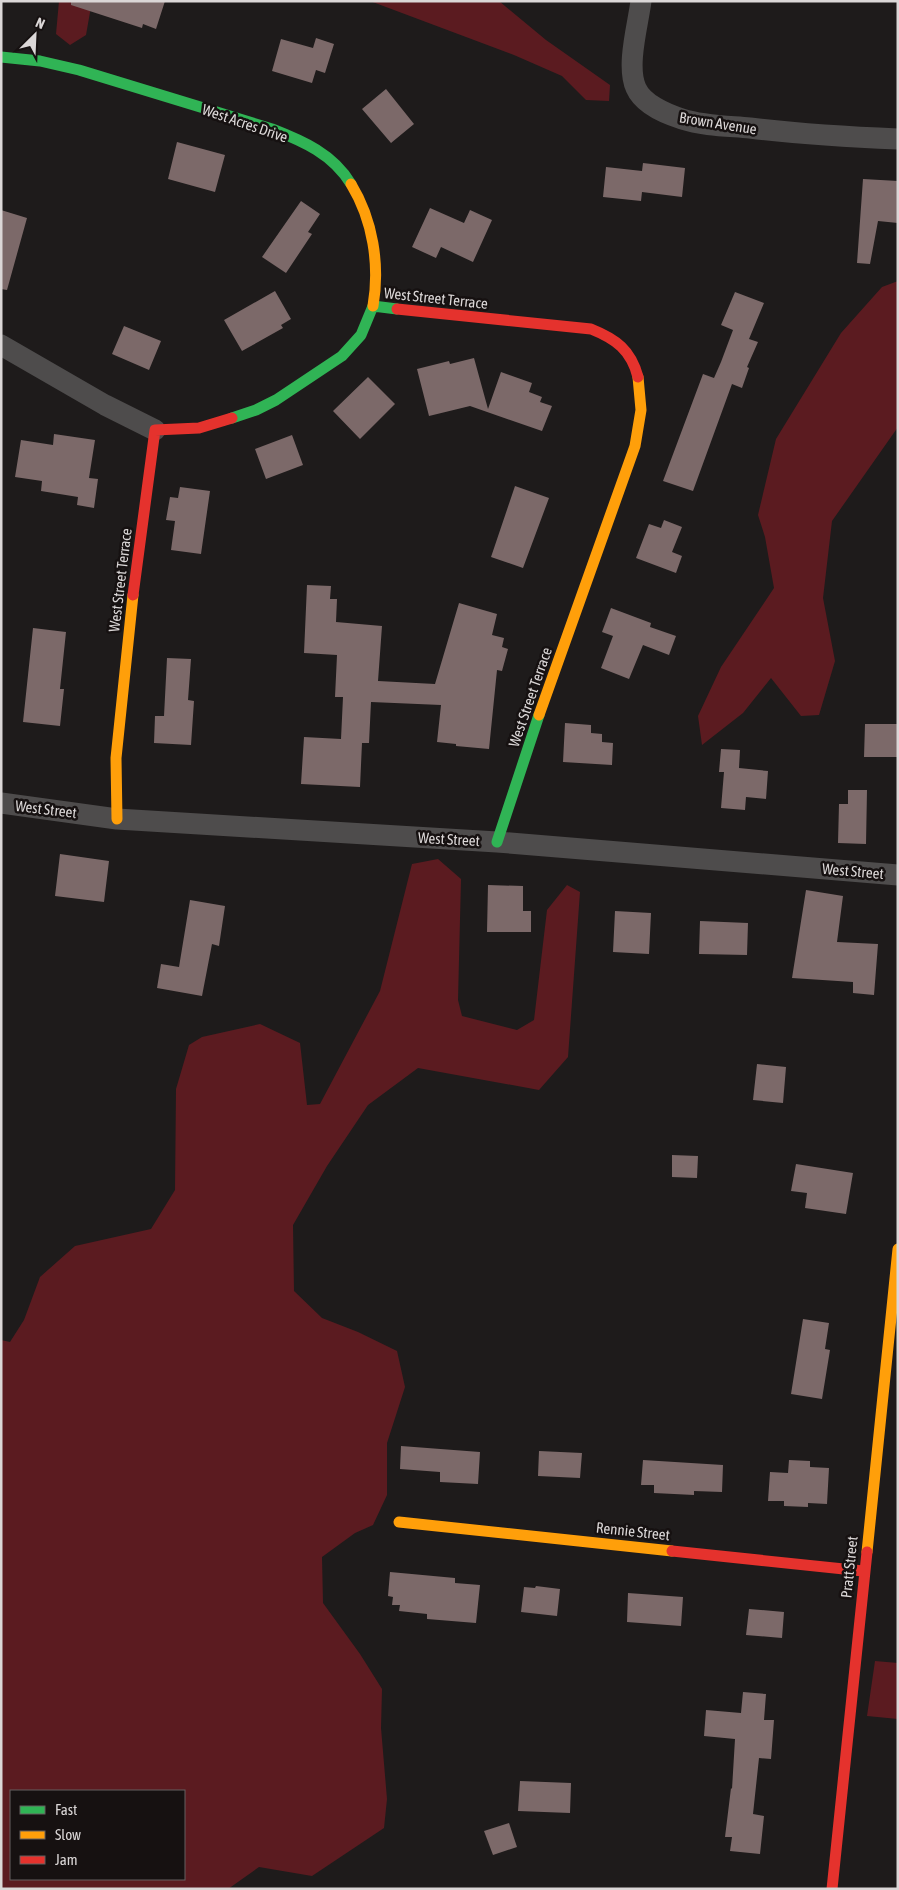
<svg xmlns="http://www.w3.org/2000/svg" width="899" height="1890" font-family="'Asap Condensed',sans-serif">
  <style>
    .green { fill: #5b1b20; fill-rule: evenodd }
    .building { fill: #7c6969 }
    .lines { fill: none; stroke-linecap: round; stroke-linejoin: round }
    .street { stroke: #4e4c4c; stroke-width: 21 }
    .fast { stroke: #30b455; stroke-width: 11 }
    .slow { stroke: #ff9f0a; stroke-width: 11 }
    .jam { stroke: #e5322d; stroke-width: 11 }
    .labels { text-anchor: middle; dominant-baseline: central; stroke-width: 5; stroke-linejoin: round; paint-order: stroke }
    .street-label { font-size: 15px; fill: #dbd7d7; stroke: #161111 }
  </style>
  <rect width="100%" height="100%" fill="#1e1b1b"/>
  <path class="green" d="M59,1H92L86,35L70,45L56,34Z
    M370,1H499L546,40L610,85L609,101L586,100L562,76L514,55Z
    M898,281V427L832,521L823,598L835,661L819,715L801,716L771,678L743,713L702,745L698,716L721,667L774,588L765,537L758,515L776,439L841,333L882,287Z
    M438,859L461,879L458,1000L462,1016L517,1030L534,1020L547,910L567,885L580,892L568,1057L539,1090L418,1068L368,1105L327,1166L293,1225L294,1291L322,1318L358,1332L397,1351L405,1387L387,1443V1495L373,1525L355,1533L322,1557L323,1603L360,1654L382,1689L381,1728L387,1799L384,1828L312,1876L259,1867L228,1889H1V1340L10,1342L24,1320L40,1277L75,1246L151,1229L175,1190L176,1089L189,1045L202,1037L260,1024L300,1043L307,1105L320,1104L380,991L412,864ZM184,1791V1879H11V1791Z
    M875,1661L898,1663V1719L867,1716Z"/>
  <path class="building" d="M71,1H165L156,29L143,24L142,28L71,5Z
    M316,38L334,44L325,73L316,70L312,83L272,71L281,39L313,48Z
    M386,89L414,124L391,143L362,109Z
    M177,142L225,155L215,192L168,179Z
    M643,163L685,168L682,197L642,192L641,201L603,197L606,167L642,171Z
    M863,179L898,181V223L878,221L870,264L857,263Z
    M301,201L320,214L308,232L312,234L286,273L262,257Z
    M430,208L464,223L470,210L492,220L473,262L441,247L436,258L412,247Z
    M1,210L27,218L7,290L1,289Z
    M275,291L291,319L281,325L283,328L242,351L224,320Z
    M735,292L764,303L749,339L758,342L747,367L749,368L742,388L732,384L693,491L663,481L703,374L714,378L721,362L733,330L721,325Z
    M124,326L161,341L149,370L112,354Z
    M474,358L488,409L501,372L532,383L529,392L542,397L540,402L552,406L542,431L470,406L429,416L417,369L449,361L450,364Z
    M368,377L395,404L360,439L333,411Z
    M54,434L95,440L89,478L98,479L94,508L77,505L78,497L41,491L42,481L15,477L21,440L53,445Z
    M292,435L303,465L266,479L255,449Z
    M515,486L549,498L523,568L491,557Z
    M180,487L210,491L201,554L171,550L175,521L166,520L170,497L178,498Z
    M664,520L682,527L672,552L682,556L676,573L636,558L649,524L661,528Z
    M307,585L331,586L330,599H337L336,622L382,626L378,681L435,684L459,603L497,614L492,635L504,638L502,647L508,649L502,671L497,670L489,749L456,746V744L437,742L441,705L371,702L369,743H362L360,787L301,784L304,737L341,739L343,697H335L337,655L304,653Z
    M611,608L651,623L650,627L676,636L669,655L643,645L629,679L601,668L613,636L602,632Z
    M33,628L66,632L60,689H64L60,726L23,722Z
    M167,658L191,659L188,700L194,701L191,745L154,743L155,716H164Z
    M565,723L591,725V733L602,734V742L613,743L612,765L563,762Z
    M865,724H898V757H864Z
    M721,749L740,750L739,768L768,771L766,799L746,797L745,810L721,808L724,772H719Z
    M848,790H867L866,844L838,843L839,804H848Z
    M60,854L109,861L104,902L55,896Z
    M488,885L523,886V911H531V932H487Z
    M806,890L843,896L837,942L878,944L874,995L853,993V982L792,978Z
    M190,900L225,906L219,946L212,944L202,996L157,988L161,964L179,967Z
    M615,911L651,913L649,954L613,952Z
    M700,921L748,923L747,955L699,954Z
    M757,1064L786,1067L783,1103L753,1100Z
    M672,1155L698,1156L697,1178L672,1177Z
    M796,1164L853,1173L846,1214L805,1208L807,1193L791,1191Z
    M803,1319L829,1323L825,1349L830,1350L822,1399L791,1394Z
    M401,1446L480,1452L478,1484L440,1482V1472L400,1469Z
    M539,1451L582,1453L580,1478L538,1476Z
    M643,1460L723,1465L722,1492L694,1491V1495L654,1493V1485H641Z
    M789,1460L810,1461V1467L829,1468L827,1504L808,1503V1507L784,1506V1501H768L770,1472L788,1473Z
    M390,1572L455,1578V1583L480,1585L476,1623L427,1619V1614L399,1611L400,1605H392L393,1597L388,1596Z
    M536,1586L560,1589L557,1616L521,1612L524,1587L535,1588Z
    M628,1593L683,1597L681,1626L627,1622Z
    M749,1609L784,1612L782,1638L746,1635Z
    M743,1692L766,1694L764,1720H774L771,1759L759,1758L753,1814L764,1816L760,1854L730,1851L732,1837H725L731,1788L732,1789L735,1739L704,1736L706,1710L741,1713Z
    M520,1781L571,1783L570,1813L518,1811Z
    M509,1823L517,1847L493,1855L484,1831Z"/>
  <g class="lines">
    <path class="street" d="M641,1C638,25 626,66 636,88C643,104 666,114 682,119C704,126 728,126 750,128C799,134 848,137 898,139
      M1,345L105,405L155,430
      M1,803L117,819L497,842L898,875"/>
    <path class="fast" d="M1,57L40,61L79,70L272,129C303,141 333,154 351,184
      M232,418L256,410L276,400L342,356L361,335L373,306L397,309
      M497,842L539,715"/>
    <path class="slow" d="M351,184C373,220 380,265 373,306
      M539,715L635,446L641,410L638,377
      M117,819L116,758L133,595
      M399,1522L672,1551
      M867,1552L898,1249"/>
    <path class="jam" d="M397,309L591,329C616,339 631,350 638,377
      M133,595L155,430L199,428L232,418
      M672,1551L863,1571
      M832,1889L867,1552"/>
  </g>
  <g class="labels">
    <g class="street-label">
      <text transform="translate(245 123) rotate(19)">West Acres Drive</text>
      <text transform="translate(718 123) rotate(9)">Brown Avenue</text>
      <text transform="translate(436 298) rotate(6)">West Street Terrace</text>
      <text transform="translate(120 580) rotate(-83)">West Street Terrace</text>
      <text transform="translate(530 697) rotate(-71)">West Street Terrace</text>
      <text transform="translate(46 809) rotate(7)">West Street</text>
      <text transform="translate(449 839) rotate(3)">West Street</text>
      <text transform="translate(853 871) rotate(5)">West Street</text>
      <text transform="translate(633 1531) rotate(6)">Rennie Street</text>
      <text transform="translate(849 1567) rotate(-84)">Pratt Street</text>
    </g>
  </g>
  <rect width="899" height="1890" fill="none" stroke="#dbd7d7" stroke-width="5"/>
  <rect x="10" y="1790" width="175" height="90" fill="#161111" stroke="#656060"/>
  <rect x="20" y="1806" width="25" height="8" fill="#30b455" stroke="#656060"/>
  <text x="55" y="1815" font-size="15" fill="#dbd7d7">Fast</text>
  <rect x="20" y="1831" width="25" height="8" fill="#ff9f0a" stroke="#656060"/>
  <text x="55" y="1840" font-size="15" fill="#dbd7d7">Slow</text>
  <rect x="20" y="1856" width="25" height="8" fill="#e5322d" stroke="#656060"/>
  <text x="55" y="1865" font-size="15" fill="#dbd7d7">Jam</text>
  <g transform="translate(35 35) rotate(24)" stroke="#161111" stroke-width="4" paint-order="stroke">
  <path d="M0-4L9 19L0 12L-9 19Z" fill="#dbd7d7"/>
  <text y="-8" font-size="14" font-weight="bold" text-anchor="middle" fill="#dbd7d7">N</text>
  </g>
</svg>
